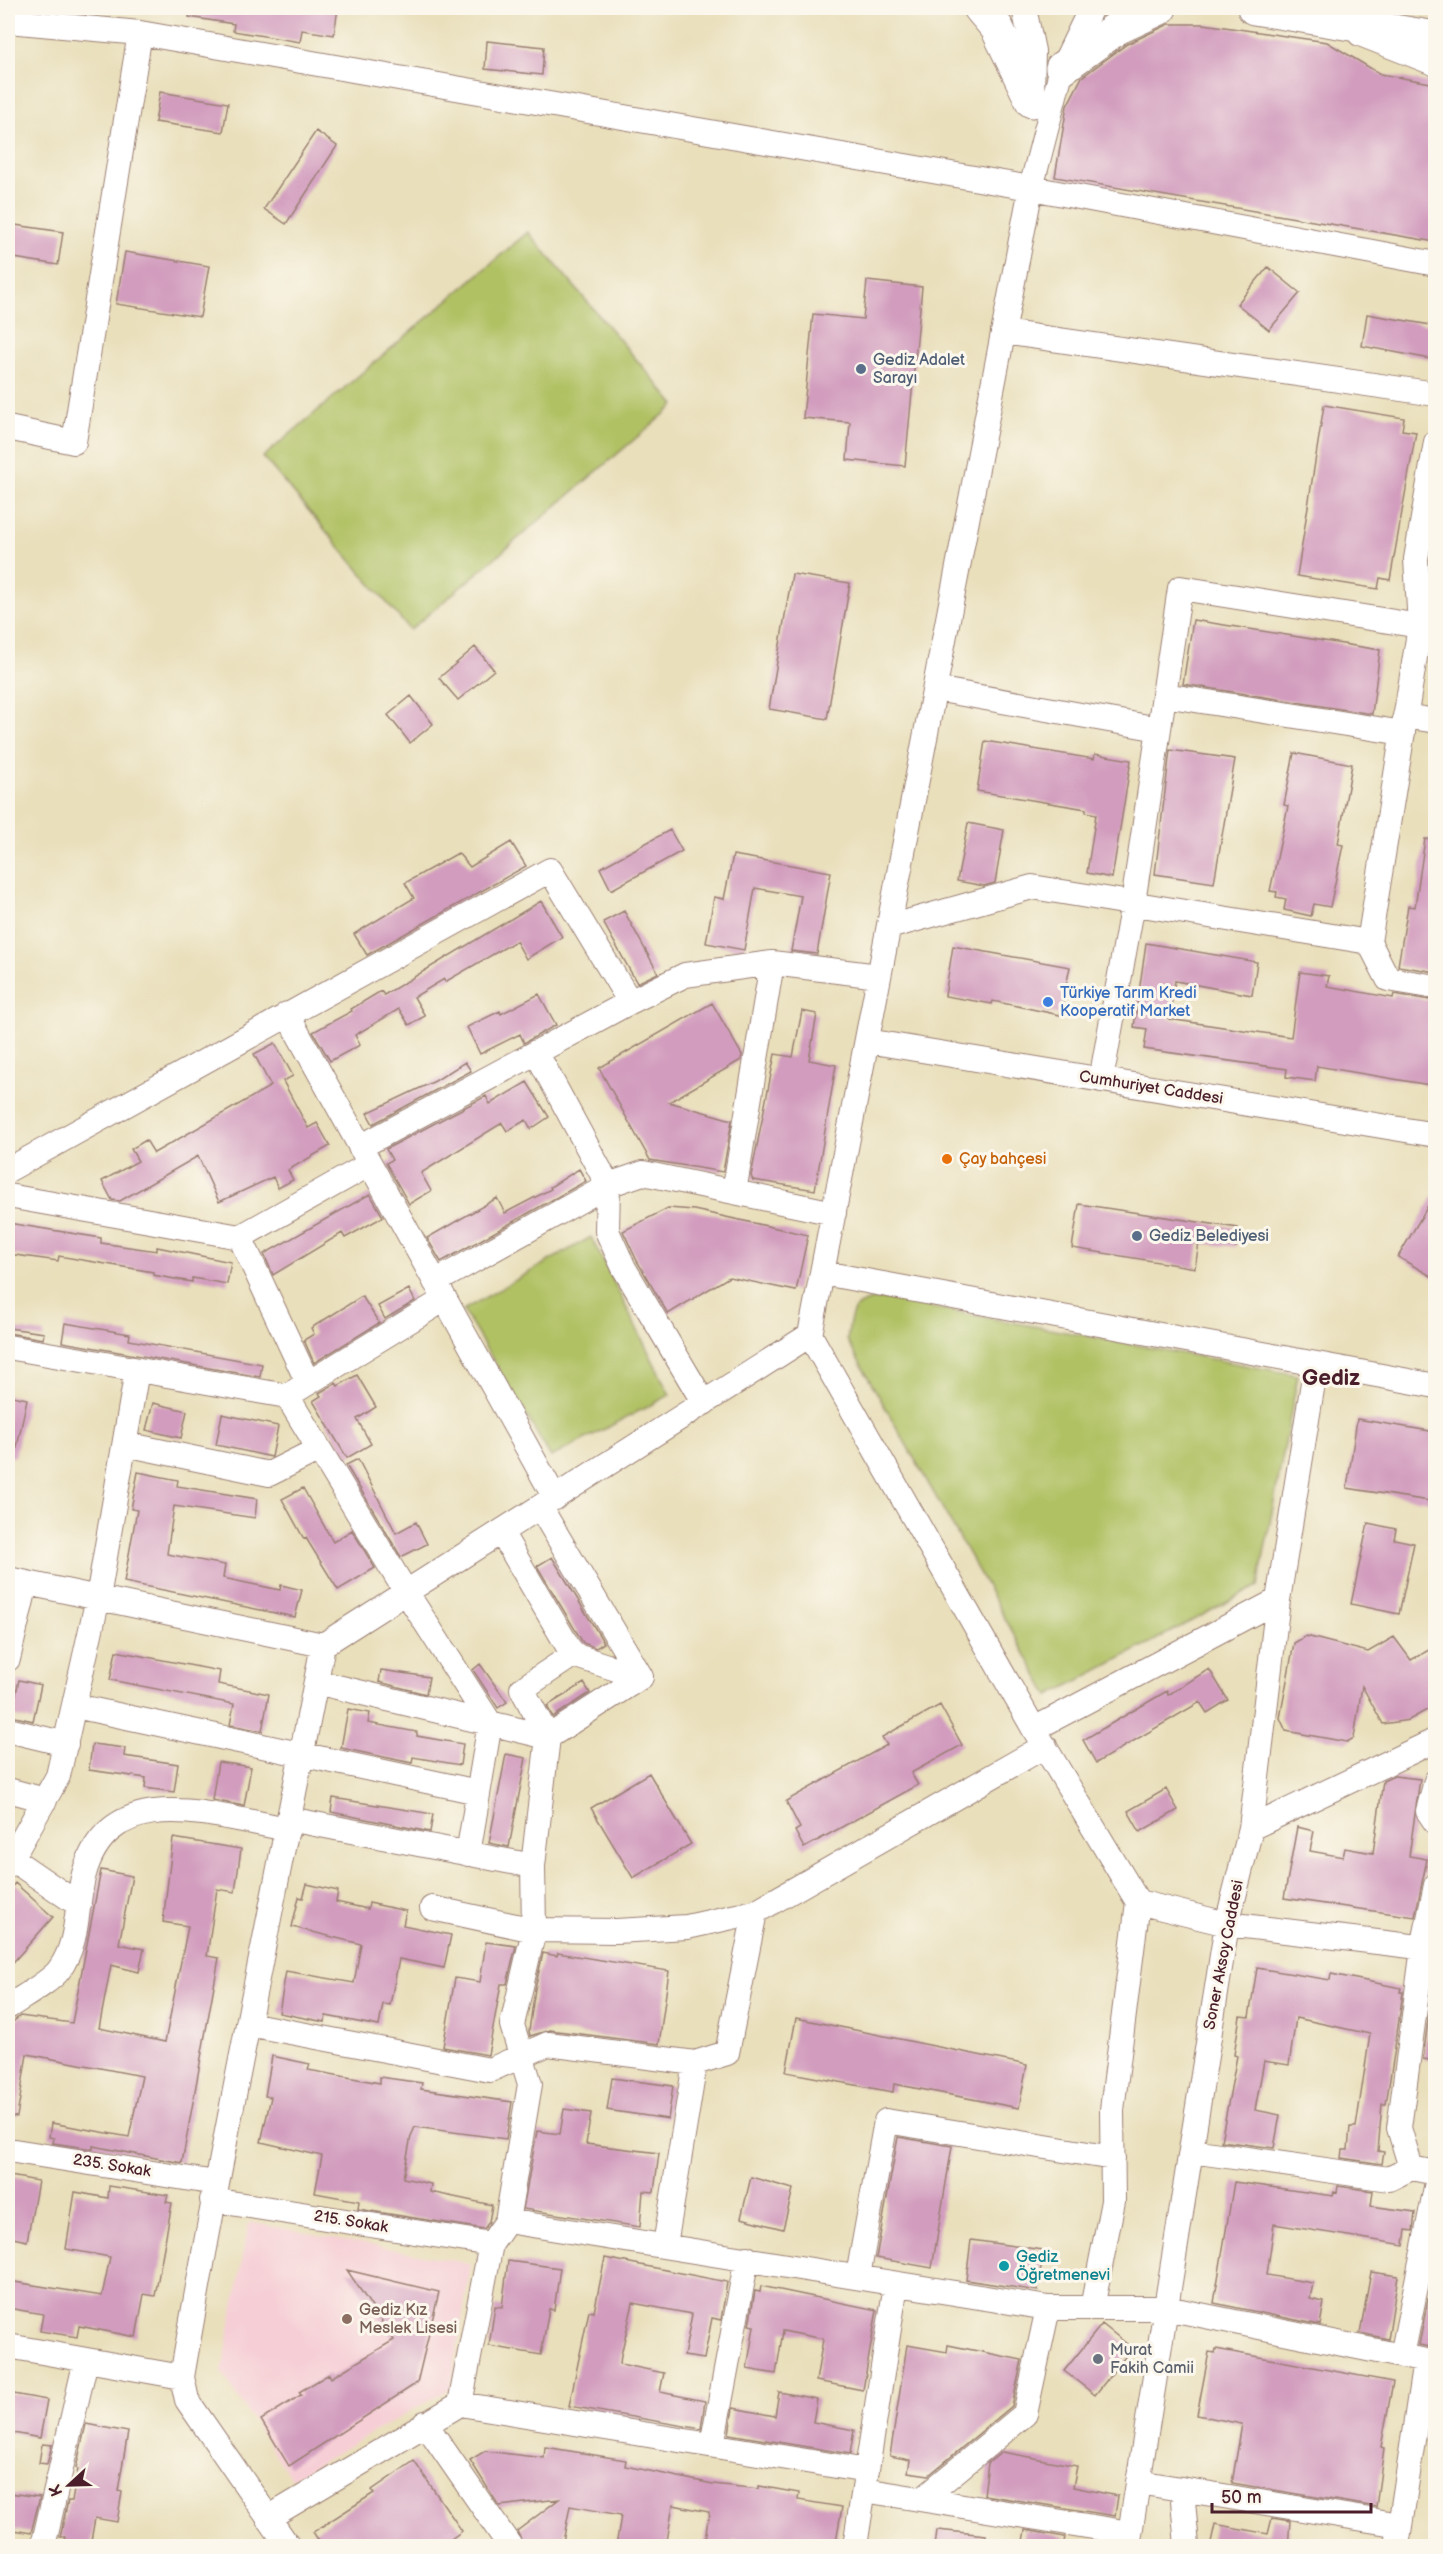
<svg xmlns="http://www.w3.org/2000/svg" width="1443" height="2554" font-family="'Balsamiq Sans',sans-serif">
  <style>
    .built { fill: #f6cfd6 }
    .green { fill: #b0c164; stroke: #7d7048; stroke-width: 1.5 }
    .building { fill: #d29cbe }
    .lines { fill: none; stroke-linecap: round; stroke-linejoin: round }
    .minor-casing { stroke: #9a7f73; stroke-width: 26 }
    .highway-casing { stroke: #9a7f73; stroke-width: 35 }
    .minor { stroke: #fff; stroke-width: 24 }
    .highway { stroke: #fff; stroke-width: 33 }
    .service-dot { fill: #5c6f8a; stroke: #fbf7ec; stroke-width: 2 }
    .shop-dot { fill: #3f7fe0; stroke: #fbf7ec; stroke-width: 2 }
    .food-dot { fill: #e8710a; stroke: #fbf7ec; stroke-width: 2 }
    .culture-dot { fill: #0f9aa8; stroke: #fbf7ec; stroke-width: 2 }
    .education-dot { fill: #8d6e63; stroke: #fbf7ec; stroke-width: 2 }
    .worship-dot { fill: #6b7280; stroke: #fbf7ec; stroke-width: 2 }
    .labels { text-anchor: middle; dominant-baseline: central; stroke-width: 6; stroke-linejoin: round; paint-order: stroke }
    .service-label { font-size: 16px; fill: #4e5e75; stroke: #fbf7ec; text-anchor: start }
    .shop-label { font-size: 16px; fill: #366cbe; stroke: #fbf7ec; text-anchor: start }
    .street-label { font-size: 16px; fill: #4a1f2b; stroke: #fbf7ec }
    .food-label { font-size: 16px; fill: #c56008; stroke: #fbf7ec; text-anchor: start }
    .culture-label { font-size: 16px; fill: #0d838f; stroke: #fbf7ec; text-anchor: start }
    .education-label { font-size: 16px; fill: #785e54; stroke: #fbf7ec; text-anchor: start }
    .worship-label { font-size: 16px; fill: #5b616d; stroke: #fbf7ec; text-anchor: start }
    .district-label { font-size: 22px; font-weight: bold; fill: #4a1f2b; stroke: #fbf7ec }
  </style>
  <rect width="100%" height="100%" fill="#fbf7ec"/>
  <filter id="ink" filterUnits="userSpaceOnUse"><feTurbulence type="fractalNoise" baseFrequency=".0167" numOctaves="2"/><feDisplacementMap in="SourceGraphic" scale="12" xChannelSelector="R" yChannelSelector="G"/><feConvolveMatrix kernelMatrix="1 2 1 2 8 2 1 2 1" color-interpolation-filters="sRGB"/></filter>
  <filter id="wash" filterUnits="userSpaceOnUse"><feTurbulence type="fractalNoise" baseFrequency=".008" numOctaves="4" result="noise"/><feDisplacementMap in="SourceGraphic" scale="24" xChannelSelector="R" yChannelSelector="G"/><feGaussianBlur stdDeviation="1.35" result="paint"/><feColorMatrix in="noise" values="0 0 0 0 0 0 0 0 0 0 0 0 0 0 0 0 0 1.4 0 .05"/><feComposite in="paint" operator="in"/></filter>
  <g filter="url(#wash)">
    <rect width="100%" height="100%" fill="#e9dfbb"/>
    <path class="built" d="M249,2222L471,2264L451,2388L291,2479L222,2373Z"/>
    <path class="green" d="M528,232L675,405L410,630L263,457Z
      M591,1237L670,1395L551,1457L463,1310Z
      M886,1299L1298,1375L1258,1586L1049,1696L847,1340C852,1309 852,1300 886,1299Z"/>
    <g id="blocks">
      <path class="building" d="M190,8H338L334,35L302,30L300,42L233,31L234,24L189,17Z
        M1169,24H1204L1327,42L1380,74L1436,84V242L1055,177L1067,106L1082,77L1127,44Z
        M487,41L544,47L542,75L485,69Z
        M160,92L228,103L223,132L155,122Z
        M316,131L337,146L286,224L264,209Z
        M8,224L63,232L58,265L8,257Z
        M125,252L209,266L200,317L116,304Z
        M1268,267L1300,293L1269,330L1237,304Z
        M867,281L922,287L905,466L847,460L850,422L803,418L813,314L863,319Z
        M1367,314L1436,326V360L1362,346Z
        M1324,405L1404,418L1402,430L1416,432L1390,580L1380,578L1378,589L1297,576Z
        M792,574L850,583L827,719L769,709Z
        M1193,620L1380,650L1372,714L1183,684Z
        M475,647L494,670L458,700L439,678Z
        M411,696L433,724L410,743L388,715Z
        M985,741L1094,759L1095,754L1131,760L1112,878L1087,873L1096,814L1086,812V809L977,791Z
        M1170,750L1235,759L1214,883L1155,874Z
        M1294,753L1352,764L1338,844L1343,845L1330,907L1314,904L1311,916L1284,910L1286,899L1276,897L1277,892L1270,891L1288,806L1284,805Z
        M968,823L1004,830L995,883L984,886L957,881Z
        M670,830L682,851L611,890L600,868Z
        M1425,839L1436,840V972L1398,966L1408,906L1415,907Z
        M511,842L526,866L367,955L354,934L414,898L405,883L458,853L470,867Z
        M733,855L831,872L817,954L791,951L801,896L755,888L744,950L706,943L714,897L724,899Z
        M541,901L562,937L526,959L516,941L445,982L444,979L414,997L425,1016L409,1025L399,1009L355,1035L360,1045L330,1061L313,1032L352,1011L351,1009L381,991L384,995Z
        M624,911L658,973L637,983L603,922Z
        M1146,943L1257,962L1252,995L1175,981L1169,1019L1291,1037L1300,972L1329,976L1327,986L1393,998L1394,994L1436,1001V1086L1317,1066L1315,1081L1286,1077L1287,1069L1144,1049L1147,1029L1134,1027Z
        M953,946L1070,967L1060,1015L993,1001L992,1004L945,996Z
        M539,994L556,1025L524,1043L520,1034L480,1054L467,1027L500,1011L501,1014Z
        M712,1003L742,1055L741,1060L669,1102L732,1120L723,1172L650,1160L599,1068Z
        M802,1011L817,1014L809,1060L836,1065L815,1190L753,1180L751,1176L775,1054L793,1057Z
        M275,1043L293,1076L283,1081L308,1128L317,1123L330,1146L288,1170L293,1180L278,1188L273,1177L219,1202L198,1156L120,1201L112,1200L102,1181L138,1161L131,1149L146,1140L154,1153L271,1086L254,1054Z
        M465,1062L471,1071L373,1124L367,1113L435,1081Z
        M527,1082L549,1117L531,1129L526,1120L507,1131L502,1123L421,1173L431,1191L409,1204L386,1163L392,1160L386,1149L486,1096L490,1104Z
        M579,1169L586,1181L441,1262L427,1238L497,1198L505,1213L551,1189L550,1187Z
        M1436,1192V1279L1398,1257Z
        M370,1194L383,1217L345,1238L342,1233L273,1275L264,1254Z
        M1079,1204L1238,1228L1236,1247L1199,1243L1195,1268L1072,1248Z
        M668,1208L694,1210L808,1235L796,1291L729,1277L668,1314L637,1261L623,1231Z
        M8,1223L101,1238V1243L157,1251V1247L231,1262L227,1284L192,1278V1282L153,1275V1272L59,1256L58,1261L8,1254Z
        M409,1289L415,1301L385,1319L378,1306Z
        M362,1296L379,1323L314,1363L304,1340L314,1334L311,1328Z
        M65,1323L130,1334L129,1340L262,1364L260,1377L62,1342Z
        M8,1328L44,1333L43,1339L8,1333Z
        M357,1375L376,1407L357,1419L371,1444L347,1458L313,1401L321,1396L319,1393L336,1383L338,1386Z
        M8,1395L27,1399L15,1457L8,1456Z
        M153,1403L187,1411L181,1438L146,1430Z
        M222,1414L278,1426L272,1457L216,1445Z
        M1357,1419L1436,1432V1502L1347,1488Z
        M358,1459L396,1533L416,1522L427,1544L401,1557L346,1465Z
        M138,1472L178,1480L177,1486L257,1499L255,1518L174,1506L167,1554L225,1565L223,1578L280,1590L281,1585L302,1590L295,1617L124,1582L137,1510L131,1509Z
        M303,1488L333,1542L352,1530L375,1568L338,1590L306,1538L304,1539L282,1499Z
        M1368,1523L1396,1529L1394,1539L1414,1543L1399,1614L1351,1604Z
        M552,1557L604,1643L596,1648L583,1643L537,1566Z
        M1306,1636L1368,1652L1394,1637L1411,1660L1436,1646V1705L1409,1720L1383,1724L1362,1686L1354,1738L1347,1742L1286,1731L1280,1718L1294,1643Z
        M116,1651L220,1671L218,1684L269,1694L262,1731L230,1725L234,1704L110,1680Z
        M480,1664L507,1702L498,1708L473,1670Z
        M1209,1669L1228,1700L1207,1713L1200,1702L1096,1763L1083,1740L1167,1691L1168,1695Z
        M381,1670L429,1677L426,1694L379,1682Z
        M19,1680L41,1685L33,1721L11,1716Z
        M584,1683L590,1693L553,1717L547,1706Z
        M940,1705L962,1745L911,1773L918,1785L804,1848L795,1831L800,1828L786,1801L887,1745L882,1737Z
        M348,1709L370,1713L368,1723L417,1732V1736L463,1744L460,1765L413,1757L412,1763L341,1748Z
        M92,1744L125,1748L124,1756L178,1764L174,1792L145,1788L146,1778L89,1770Z
        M506,1754L526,1758L509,1847L489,1843Z
        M218,1762L251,1767L244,1806L212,1800Z
        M649,1773L691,1844L633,1878L591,1808Z
        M1394,1776L1420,1779L1409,1856L1427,1859L1415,1917L1284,1898L1297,1827L1314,1831L1310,1851L1343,1857L1345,1848L1373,1853L1383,1781Z
        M1166,1789L1178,1810L1140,1832L1128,1811Z
        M333,1798L433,1814L430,1832L331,1812Z
        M173,1838L241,1849L235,1892L217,1889L207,1956L219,1958L182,2163L93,2146V2149L53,2143L54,2138L49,2137L51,2123L129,2137L142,2076L27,2054L17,2117L8,2116V2026L20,2016L72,2023L101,1870L132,1876L119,1944L144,1949L139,1972L111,1965L99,2028L165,2042L188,1926L163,1922Z
        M15,1883L53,1917L8,1968V1891Z
        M307,1884L338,1891L336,1902L368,1909L369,1903L406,1911L403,1925L451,1935L444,1968L399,1959L390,2005L383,2004L379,2026L326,2016L325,2022L279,2013L286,1971L354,1983L361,1944L292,1927L299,1897L303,1898Z
        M486,1942L516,1946L507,1984H501L488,2055L443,2047L455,1978L480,1982Z
        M543,1953L557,1956L558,1953L669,1971L659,2044L550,2030L530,2036L529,2031L535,1989Z
        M1257,1968L1330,1980L1331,1974L1401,1988L1400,1992H1403L1394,2054L1386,2104H1382L1378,2151L1384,2152L1382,2164L1341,2158L1342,2150H1348L1350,2127H1356L1370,2034L1296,2018L1289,2065L1264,2061L1255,2110L1280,2115L1274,2148L1221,2141L1237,2056L1234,2055L1240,2016L1249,2017Z
        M1431,1997L1436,1998V2061L1423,2059Z
        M796,2018L1027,2065L1019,2108L894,2084L893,2092L786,2072Z
        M272,2056L310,2064L308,2070L380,2083V2077L422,2083L421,2089L512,2102L506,2139L415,2127L411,2136L403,2178L431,2184L430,2192L492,2205L489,2222L484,2229L358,2209L359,2201L315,2193L322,2156L261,2142L271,2097L265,2096Z
        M612,2078L673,2086L668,2119L607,2110Z
        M564,2109L591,2113L586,2144L659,2153L654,2192L643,2191L640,2227L523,2209L537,2131L560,2134Z
        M898,2137L952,2146L932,2268L876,2258Z
        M10,2176L38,2181L27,2241L8,2237Z
        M751,2177L793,2189L783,2229L741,2218Z
        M1234,2182L1333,2196L1334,2192L1337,2193L1338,2186L1373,2191L1371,2206L1415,2212L1413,2231L1406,2230L1404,2245L1274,2224L1267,2275L1313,2283L1310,2299L1324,2302L1320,2325L1214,2303Z
        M109,2186L168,2195L166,2202L172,2203L155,2296L144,2294L136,2337L79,2326L77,2337L40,2331L43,2314L8,2308V2281L102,2296L110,2257L66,2249L75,2192L108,2198Z
        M971,2240L1043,2250L1038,2291L966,2280Z
        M605,2258L727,2282L721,2320L712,2318L704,2359L684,2356L692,2314L633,2303L621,2355L620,2364L664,2373L660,2392L705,2401L701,2429L569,2406L589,2311L594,2312Z
        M508,2261L560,2268L554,2310L549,2309L541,2355L489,2346L495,2306L502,2307Z
        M347,2270L439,2292L417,2383L289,2466L261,2420L301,2395L299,2392L329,2374L331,2378L394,2340Z
        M1371,2272L1398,2276L1388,2339L1360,2333Z
        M761,2286L877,2310L863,2390L816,2381L823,2339L783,2331L776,2374L747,2369L754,2326L749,2325L755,2291L760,2292Z
        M1428,2299H1436V2348L1419,2345Z
        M1102,2324L1132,2348L1095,2395L1064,2371Z
        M907,2345L947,2352L948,2345L1022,2360L1012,2406L929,2475L908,2472L910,2460L890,2456Z
        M1216,2349L1393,2382L1381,2447L1384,2448L1376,2507L1232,2483L1242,2424L1197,2415L1209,2352L1215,2353Z
        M779,2392L817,2399L813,2422L854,2430L850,2454L729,2434L733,2408L775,2416Z
        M8,2393L47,2400L40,2438L8,2432Z
        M86,2424L128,2432L118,2491L122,2492L117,2522L95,2518L90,2547H63L65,2537H60L68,2501H72L78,2469L76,2468Z
        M42,2444L52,2445L47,2464L39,2463Z
        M545,2447L626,2460L625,2466L713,2484L759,2489V2486L799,2493L798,2500L842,2507L835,2547H770L732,2540V2547H704L709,2512L673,2505L666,2547H616L621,2515L570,2506L562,2547H524L517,2531L559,2499L499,2506L470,2460L485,2451L544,2458Z
        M1002,2452L1077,2466L1073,2487L1118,2496L1115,2516L984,2495L988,2463Z
        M414,2461L462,2531L440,2547H323L313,2532L374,2493L372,2490Z
        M8,2493L40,2497L31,2533L8,2529Z
        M1272,2518L1290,2521L1288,2547H1210L1215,2524L1268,2534Z
        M937,2530L986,2535L985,2547H935Z
        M1025,2530L1065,2537L1063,2547H1022Z"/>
    </g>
  </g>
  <g filter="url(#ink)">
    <use href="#blocks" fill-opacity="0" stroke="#9a7f73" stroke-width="1.5"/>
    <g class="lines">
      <defs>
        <path id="minor" d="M1024,8L1033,51L1032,97
          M1091,8L1062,68L1031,188L810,1335L1034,1729L1138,1902L1227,1924L1436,1949
          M8,21L140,33L1031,188L1436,264
          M1360,34L1436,64
          M1003,332L1436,394
          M8,428L74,442L140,33
          M1436,442L1416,559L1420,626L1369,942L1388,979L1436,987
          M935,689L1159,729
          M1164,695L1403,733
          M1405,716L1436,721
          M889,927L1032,887L1369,942
          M287,1014L555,1498
          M867,1041L1436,1135
          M536,1052L608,1185L607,1231L624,1268L704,1403
          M1101,1080L1133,903L1180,588L1420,626
          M360,1147L630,1002L685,975L772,963L879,976
          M8,1170L550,870L630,1002
          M734,1192L772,963
          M8,1196L240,1237L370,1164
          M240,1237L308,1383
          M823,1273L1436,1386
          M435,1282L608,1185L643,1173L834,1213
          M8,1347L287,1396L445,1299
          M287,1396L406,1592L490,1723L468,1854
          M125,1444L269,1474L319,1449
          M501,1532L573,1655L641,1677
          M8,1579L323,1645
          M8,1659L26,1583
          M316,1682L548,1737
          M75,1706L478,1792
          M1034,1729L1278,1600
          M8,1730L66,1744
          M548,1737L522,1689L573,1655
          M1436,1781L1428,1811L1436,1823
          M8,1790L45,1800
          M289,1819L533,1866
          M1251,1828L1436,1740
          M12,1859L79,1905
          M8,1865L58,1776L98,1598L137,1370
          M432,1908L534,1930L616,1931L687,1927L755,1912L1045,1746
          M8,2007C21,1998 50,1982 59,1970C80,1941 75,1907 84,1874C111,1778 216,1817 288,1829
          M248,2024L490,2070L548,2044L695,2063L727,2053L755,1912
          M8,2150L216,2183
          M1191,2151L1389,2179L1411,2168L1436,2173
          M1411,2168L1399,2128L1423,1948L1436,1885
          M212,2200L491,2244
          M507,2221L1048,2308H1166L1436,2363
          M665,2245L695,2063
          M858,2276L886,2121L1113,2158
          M1092,2308L1113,2201L1112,2110L1138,1902
          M8,2346L182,2377
          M1402,2356L1436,2187
          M460,2404L491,2244L507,2221L530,2084L512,2025L534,1930L533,1866L548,1737L641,1677L540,1507
          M425,2423L510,2546
          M712,2445L747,2258
          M1138,2482L1400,2525
          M1182,2489L1187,2546
          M864,2490L1130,2533
          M922,2499L1025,2414L1048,2308
          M268,2518L460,2404L867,2471
          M43,2546L86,2360
          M288,2546L187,2400L182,2377C224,2132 276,1889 323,1645L810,1335
          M855,2546L896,2284
          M1128,2546L1227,1924L1251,1828L1278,1600L1316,1364
          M1397,2546L1425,2361"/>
        <path id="highway" d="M980,8L997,28L1032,101
          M1254,8L1436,38
          M1062,68L1117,28L1160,8"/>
      </defs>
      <use href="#minor" class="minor-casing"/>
      <use href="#highway" class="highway-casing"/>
      <use href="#minor" class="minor"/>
      <use href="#highway" class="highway"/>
    </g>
  </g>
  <g class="service-dot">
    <circle cx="861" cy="369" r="6"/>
    <circle cx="1137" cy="1236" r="6"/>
  </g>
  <circle class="shop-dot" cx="1048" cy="1002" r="6"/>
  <circle class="food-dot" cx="947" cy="1159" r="6"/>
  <circle class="culture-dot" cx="1004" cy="2266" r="6"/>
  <circle class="education-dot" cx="347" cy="2319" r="6"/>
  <circle class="worship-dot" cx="1098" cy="2359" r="6"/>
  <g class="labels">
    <g class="service-label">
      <text x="873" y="360">Gediz Adalet<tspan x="873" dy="18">Sarayı</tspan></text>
      <text x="1149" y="1236">Gediz Belediyesi</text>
    </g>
    <g class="shop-label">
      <text x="1060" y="993">Türkiye Tarım Kredi<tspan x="1060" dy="18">Kooperatif Market</tspan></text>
    </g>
    <g class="street-label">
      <text transform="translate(1151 1088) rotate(9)">Cumhuriyet Caddesi</text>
      <text transform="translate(1224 1955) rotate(-79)">Soner Aksoy Caddesi</text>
      <text transform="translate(112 2166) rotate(9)">235. Sokak</text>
      <text transform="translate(351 2222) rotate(9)">215. Sokak</text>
    </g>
    <g class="food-label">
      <text x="959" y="1159">Çay bahçesi</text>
    </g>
    <g class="culture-label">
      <text x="1016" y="2257">Gediz<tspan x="1016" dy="18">Öğretmenevi</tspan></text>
    </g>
    <g class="education-label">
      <text x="359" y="2310">Gediz Kız<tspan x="359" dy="18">Meslek Lisesi</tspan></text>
    </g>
    <g class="worship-label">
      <text x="1110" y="2350">Murat<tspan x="1110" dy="18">Fakih Camii</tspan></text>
    </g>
    <g class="district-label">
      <text x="1331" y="1378">Gediz</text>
    </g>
  </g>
  <rect width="1443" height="2554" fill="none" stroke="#fbf7ec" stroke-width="30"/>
  <g transform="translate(69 2485) rotate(248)" stroke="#fbf7ec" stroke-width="4.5" paint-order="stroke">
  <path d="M0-4.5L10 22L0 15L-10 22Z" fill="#4a1f2b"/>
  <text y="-9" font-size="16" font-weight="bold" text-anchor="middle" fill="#4a1f2b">K</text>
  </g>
  <path d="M1212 2503v9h159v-9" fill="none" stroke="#4a1f2b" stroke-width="3"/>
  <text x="1221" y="2503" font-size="18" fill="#4a1f2b" stroke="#fbf7ec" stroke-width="4.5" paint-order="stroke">50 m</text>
</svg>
